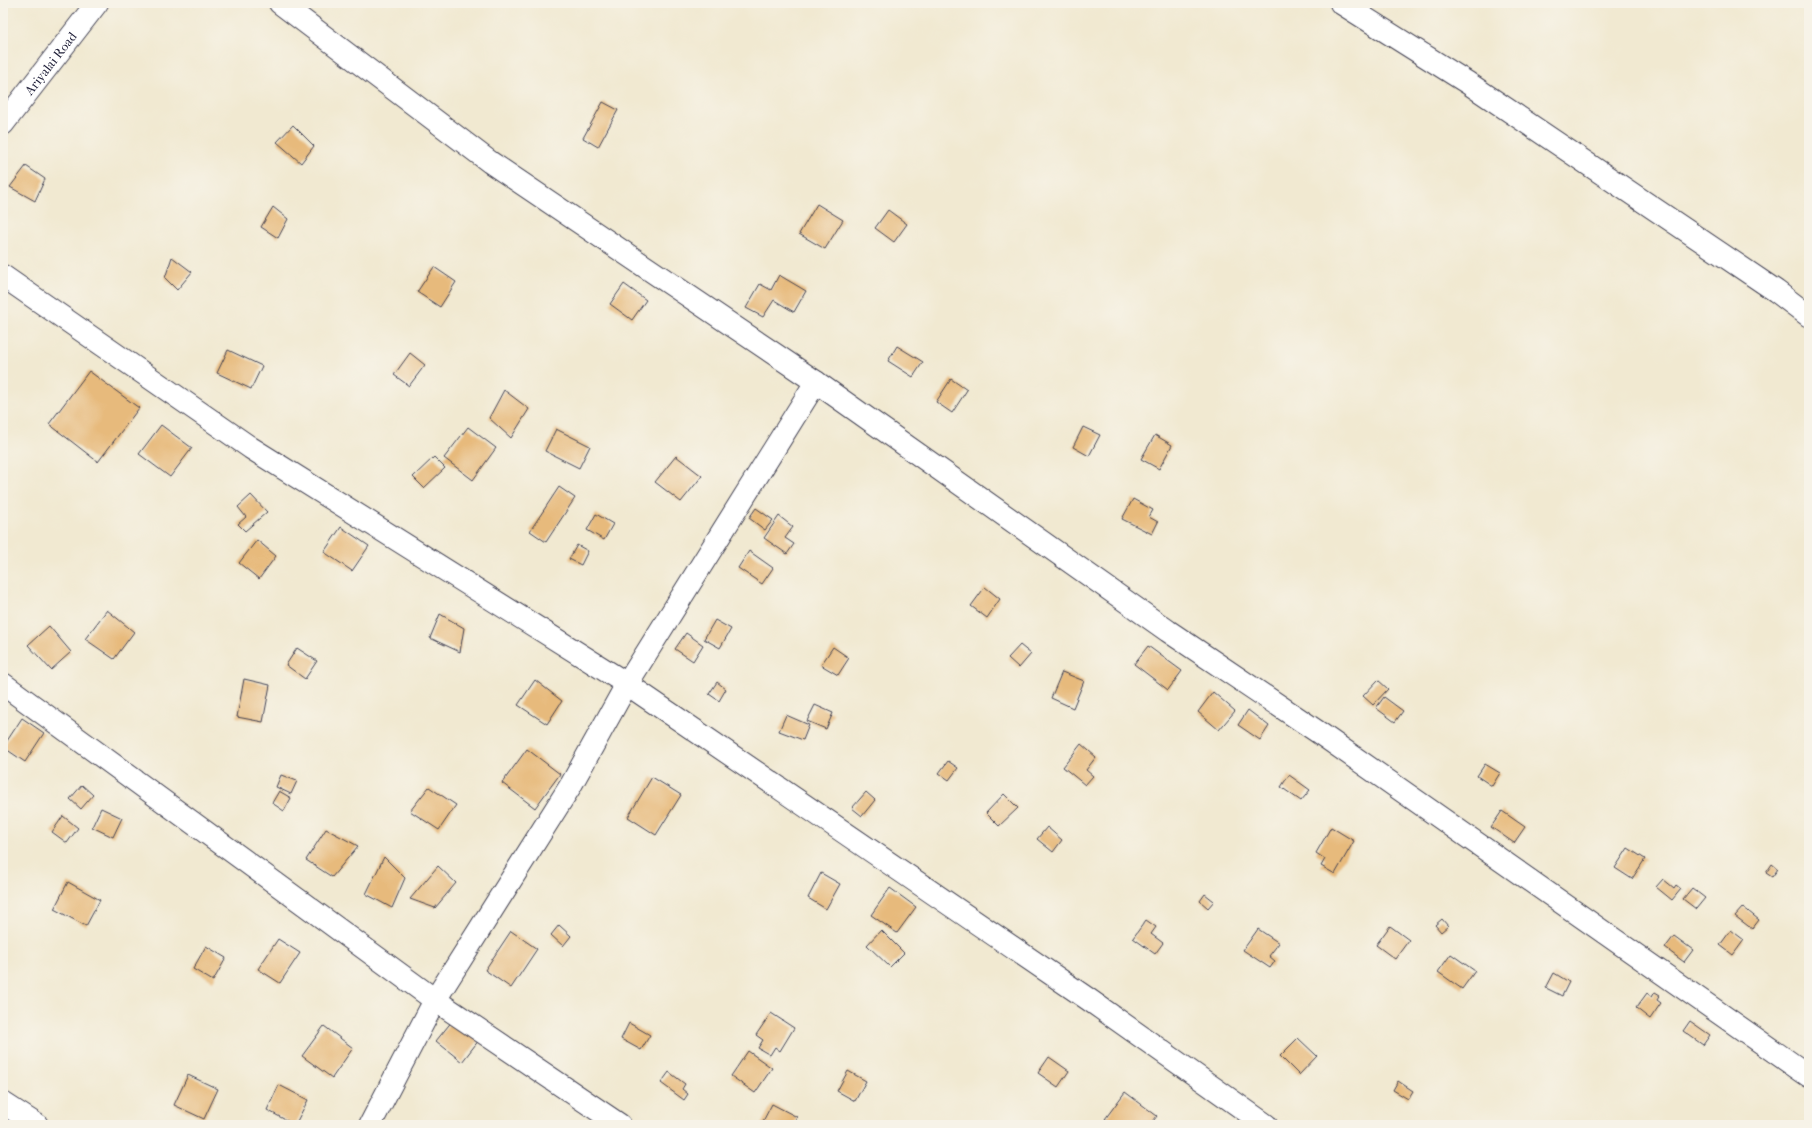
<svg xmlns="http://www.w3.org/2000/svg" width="1812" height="1128" font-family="'IM FELL French Canon',serif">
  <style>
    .building { fill: #e7ba7c }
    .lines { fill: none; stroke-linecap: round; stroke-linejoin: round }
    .minor-casing { stroke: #414052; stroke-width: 24 }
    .minor { stroke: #fff; stroke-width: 22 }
    .labels { text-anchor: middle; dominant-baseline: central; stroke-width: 3.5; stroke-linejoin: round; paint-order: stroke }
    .street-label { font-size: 13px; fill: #22223b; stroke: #f7f3e8 }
  </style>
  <rect width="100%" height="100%" fill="#f7f3e8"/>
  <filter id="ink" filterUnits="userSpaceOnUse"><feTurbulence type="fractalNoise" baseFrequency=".025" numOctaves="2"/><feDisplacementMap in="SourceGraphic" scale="8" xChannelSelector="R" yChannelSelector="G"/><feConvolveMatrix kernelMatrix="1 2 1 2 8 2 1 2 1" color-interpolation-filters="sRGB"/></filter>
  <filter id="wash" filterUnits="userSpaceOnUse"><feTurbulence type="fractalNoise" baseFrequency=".012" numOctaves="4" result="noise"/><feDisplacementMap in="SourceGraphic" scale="16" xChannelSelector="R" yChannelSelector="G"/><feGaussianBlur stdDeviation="0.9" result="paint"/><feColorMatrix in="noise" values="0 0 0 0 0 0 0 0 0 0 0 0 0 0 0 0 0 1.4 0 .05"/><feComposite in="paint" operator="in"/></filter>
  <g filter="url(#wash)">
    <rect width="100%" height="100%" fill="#f1e9d1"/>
    <g id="blocks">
      <path class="building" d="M603,102L618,110L598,147L583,138Z
        M293,125L314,146L301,163L277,142Z
        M26,166L45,179L35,201L10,187Z
        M817,204L843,220L825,249L799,234Z
        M273,207L288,219L278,238L261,227Z
        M888,210L907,224L894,242L875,228Z
        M172,257L192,272L177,290L165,278Z
        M434,267L456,282L440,307L417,292Z
        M779,275L806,291L794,312L774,300L763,317L746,308L760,284L771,290Z
        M624,284L646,300L632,320L610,304Z
        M897,346L923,362L913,377L888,361Z
        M228,350L262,366L251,389L217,373Z
        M410,353L425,365L409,386L394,375Z
        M89,371L139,408L98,462L49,424Z
        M951,379L967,390L952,413L936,402Z
        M504,390L529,409L511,438L489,418Z
        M161,425L192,448L170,477L139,454Z
        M468,427L496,448L473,480L444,458Z
        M1083,427L1100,435L1089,456L1073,447Z
        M556,429L590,446L579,468L545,451Z
        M1155,435L1172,445L1159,469L1141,459Z
        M676,456L702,476L681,502L655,482Z
        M434,457L445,468L424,488L413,477Z
        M559,487L575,498L546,542L530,531Z
        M251,495L267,512L245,531L238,524L246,517L238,507Z
        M1133,499L1153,510L1149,517L1158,522L1152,534L1122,519Z
        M756,508L773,520L765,530L749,518Z
        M596,514L613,524L604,540L587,530Z
        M779,516L793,527L785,538L794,544L787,554L764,538Z
        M341,527L369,546L352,571L324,552Z
        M257,540L276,556L259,579L239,563Z
        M577,545L588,551L581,565L569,559Z
        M749,551L773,568L762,584L738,568Z
        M985,587L1000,599L987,618L971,606Z
        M107,610L134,632L114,659L85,639Z
        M440,614L464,628L460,652L430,638Z
        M715,620L731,629L720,648L704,639Z
        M49,626L71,652L51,670L28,645Z
        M686,633L703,645L693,661L675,649Z
        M1020,645L1031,654L1019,668L1008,658Z
        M1148,646L1182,671L1168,690L1134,664Z
        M833,647L849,658L838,675L821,665Z
        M297,648L317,661L305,679L286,665Z
        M1062,672L1084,681L1073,708L1051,698Z
        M244,679L270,685L263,722L237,717Z
        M535,680L562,701L547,724L518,705Z
        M1378,680L1388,689L1373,705L1363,696Z
        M717,682L726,689L719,701L709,694Z
        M1213,692L1235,711L1219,730L1198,712Z
        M1384,697L1403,711L1395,722L1376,708Z
        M815,705L833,713L826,729L807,721Z
        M1248,710L1269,726L1260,740L1238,725Z
        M786,715L809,725L803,740L779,731Z
        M22,718L44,733L25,762L3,747Z
        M1081,744L1096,757L1086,770L1093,776L1085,785L1063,767Z
        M527,749L560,774L535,808L502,783Z
        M948,761L958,768L949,780L939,773Z
        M1485,764L1500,773L1492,786L1477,776Z
        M281,775L297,781L291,794L276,787Z
        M1289,775L1310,790L1301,801L1281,787Z
        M652,777L681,795L656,835L628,817Z
        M82,785L93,795L81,809L70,799Z
        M429,787L456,805L439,830L410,811Z
        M279,791L291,798L284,811L272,803Z
        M866,792L875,800L862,816L852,808Z
        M1004,794L1018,808L999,826L986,813Z
        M101,808L122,818L113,837L92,827Z
        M1502,811L1525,827L1514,843L1491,827Z
        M63,816L78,828L67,843L52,832Z
        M1047,827L1062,840L1053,852L1037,839Z
        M1331,827L1354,841L1335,874L1321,866L1325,859L1316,853Z
        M326,829L358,846L332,877L306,860Z
        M1628,848L1645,859L1632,879L1615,868Z
        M384,857L405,878L392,908L366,894Z
        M1772,864L1778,869L1772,877L1766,873Z
        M438,866L456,883L435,908L410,899Z
        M821,873L840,884L826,909L808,898Z
        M1663,879L1674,888L1676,885L1681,889L1672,900L1656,887Z
        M68,882L100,900L86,926L54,909Z
        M890,888L916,907L897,933L871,915Z
        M1692,888L1705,898L1696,909L1683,899Z
        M1205,894L1214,901L1208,908L1200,901Z
        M1743,907L1759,920L1752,929L1735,916Z
        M1442,919L1448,926L1441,932L1435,925Z
        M1146,920L1156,927L1151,934L1163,943L1155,954L1133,938Z
        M559,925L571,936L563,946L551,935Z
        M1390,926L1409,940L1395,959L1376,945Z
        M1258,929L1279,943L1269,956L1275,961L1270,968L1243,950Z
        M881,930L904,953L890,967L867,945Z
        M1731,930L1744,940L1733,955L1720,945Z
        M511,931L537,949L511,988L485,970Z
        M1674,936L1693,950L1684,962L1665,948Z
        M278,939L300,953L280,983L258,969Z
        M206,946L226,958L213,981L193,969Z
        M1451,954L1475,971L1462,989L1438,972Z
        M1554,973L1569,982L1562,996L1546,988Z
        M1655,992L1660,995L1657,1000L1661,1003L1650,1019L1636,1008L1647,993L1652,997Z
        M771,1013L794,1028L780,1051L775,1047L770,1055L758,1048L763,1040L756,1035Z
        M453,1020L479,1040L462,1062L436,1041Z
        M1690,1021L1710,1035L1703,1045L1683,1031Z
        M629,1023L650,1035L641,1050L621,1039Z
        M324,1026L353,1048L332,1078L302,1056Z
        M1298,1038L1317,1056L1299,1075L1280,1056Z
        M748,1051L772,1068L755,1093L731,1076Z
        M1049,1057L1069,1071L1058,1087L1038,1073Z
        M848,1071L866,1081L855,1101L837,1091Z
        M669,1072L685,1084L682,1089L688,1094L684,1100L661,1083Z
        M188,1075L218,1089L204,1119L174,1105Z
        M1398,1081L1413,1091L1408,1099L1393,1090Z
        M279,1085L308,1100L295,1125L267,1110Z
        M1125,1092L1157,1116L1150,1125H1113L1105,1119Z
        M772,1104L797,1117L793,1125H761Z"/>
    </g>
  </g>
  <g filter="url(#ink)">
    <use href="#blocks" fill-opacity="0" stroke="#414052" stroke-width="1"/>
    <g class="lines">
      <defs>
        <g id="minor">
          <path d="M280,3L490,162L816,382L1168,631L1318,732L1809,1076"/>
          <path d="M1341,3L1468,83L1776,291L1809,316"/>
          <path id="s1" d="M3,124L97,3"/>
          <path d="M3,276L251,448L627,684L1088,999L1266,1125"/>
          <path d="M3,684L435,1000L620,1125"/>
          <path d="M3,1103L37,1125"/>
          <path d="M370,1125L435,1000L571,785L627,684L816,382"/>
        </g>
      </defs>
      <use href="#minor" class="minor-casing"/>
      <use href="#minor" class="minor"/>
    </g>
  </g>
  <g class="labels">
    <g class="street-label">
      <text stroke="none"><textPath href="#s1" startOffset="77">Ariyalai Road</textPath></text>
    </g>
  </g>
  <rect width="1812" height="1128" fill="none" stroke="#f7f3e8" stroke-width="16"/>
</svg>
